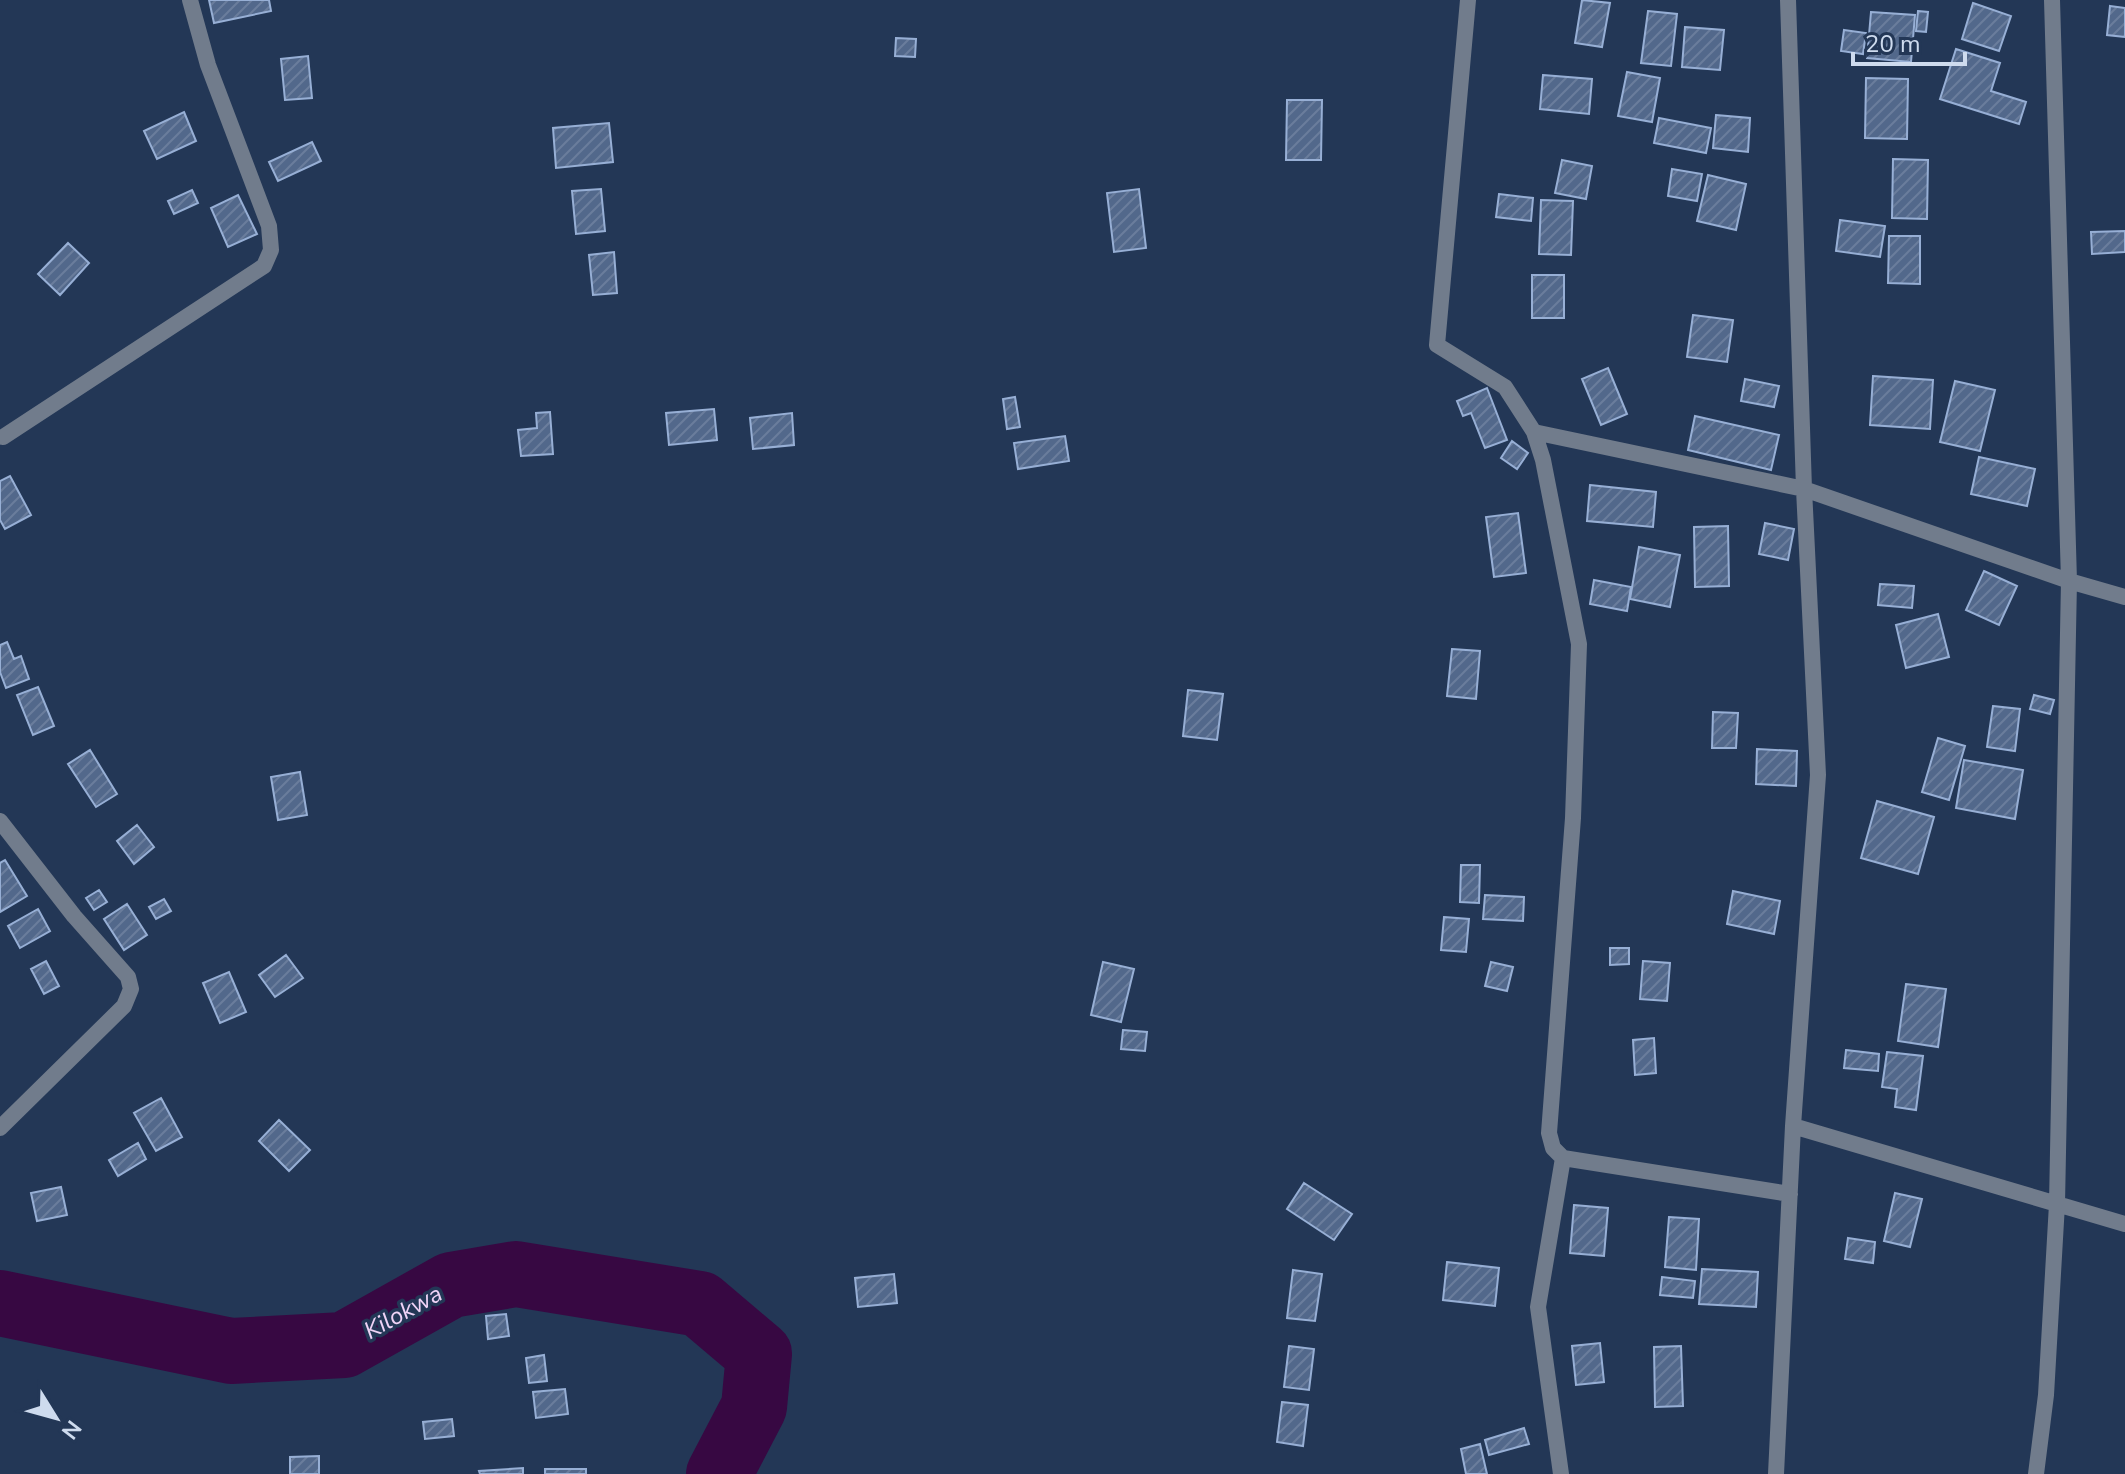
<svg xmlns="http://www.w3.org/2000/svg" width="2125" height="1474" font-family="'Nunito Sans',sans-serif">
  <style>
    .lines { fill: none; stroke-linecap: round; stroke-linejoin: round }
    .river { stroke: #370842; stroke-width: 66 }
    .building { fill: url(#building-hatch); stroke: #97afd5; stroke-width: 2 }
    .street { stroke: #717c8c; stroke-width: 16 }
    .labels { text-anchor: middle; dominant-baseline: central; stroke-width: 7; stroke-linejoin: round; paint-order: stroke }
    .water-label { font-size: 24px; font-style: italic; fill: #efd3f6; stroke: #233756 }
  </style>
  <defs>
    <pattern id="building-hatch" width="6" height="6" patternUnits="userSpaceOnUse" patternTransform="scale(2)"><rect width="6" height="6" fill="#52688b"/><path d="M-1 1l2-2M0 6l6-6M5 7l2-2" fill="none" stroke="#6a7d9c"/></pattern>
  </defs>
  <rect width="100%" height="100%" fill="#233756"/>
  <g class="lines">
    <path class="river" d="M0,1303L231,1351L344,1345L451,1285L516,1274L700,1304L759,1354L754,1407L719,1474"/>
  </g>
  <path class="building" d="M209,0H269L271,11L214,23Z
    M1582,0L1610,3L1602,47L1575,43Z
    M1973,3L2011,16L1999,51L1962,39Z
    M2110,6L2125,8V37L2107,35Z
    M1648,11L1677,14L1671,66L1641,63Z
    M1918,11L1928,12L1926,32L1916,31Z
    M1871,12L1915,15L1911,62L1867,58Z
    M1685,27L1724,30L1720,70L1682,67Z
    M1844,30L1866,33L1863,54L1841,51Z
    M896,38L916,39L915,57L895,56Z
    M1956,49L2000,63L1991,91L2026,102L2019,124L1940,99Z
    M308,56L312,98L285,100L281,59Z
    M1627,72L1660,78L1652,122L1618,116Z
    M1543,75L1592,79L1589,114L1540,109Z
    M1866,78L1908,79L1907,139L1865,138Z
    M1287,100H1322L1321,160H1286Z
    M184,112L196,141L157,159L144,131Z
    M1716,115L1750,118L1748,152L1713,148Z
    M1659,118L1711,128L1706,153L1654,143Z
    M609,123L613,162L556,168L553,128Z
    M312,142L321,161L278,181L269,162Z
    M1893,159L1928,160L1927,219L1892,218Z
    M1562,160L1592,166L1586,199L1555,193Z
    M1672,169L1702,174L1697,201L1668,196Z
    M1708,175L1746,184L1736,230L1697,221Z
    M601,189L605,231L576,234L572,191Z
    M1139,189L1146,248L1114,252L1107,193Z
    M192,190L198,203L174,214L168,201Z
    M1499,194L1533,198L1531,221L1496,217Z
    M238,195L257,234L228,247L211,208Z
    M1541,200L1573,201L1571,255L1539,254Z
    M1840,220L1885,226L1880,257L1836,251Z
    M2125,231V252L2092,254L2091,232Z
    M1889,236H1920V284L1888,283Z
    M68,243L89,263L60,295L38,274Z
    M614,252L617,293L593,295L589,255Z
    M1532,275H1564V318H1532Z
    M1693,315L1733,320L1727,362L1687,357Z
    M1608,368L1627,414L1601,425L1582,379Z
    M1873,376L1933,380L1930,429L1870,425Z
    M1745,379L1779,386L1774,407L1741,401Z
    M1955,381L1995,390L1980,451L1940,442Z
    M1487,388L1507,440L1485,448L1471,413L1463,416L1457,401Z
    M1015,397L1020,427L1007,429L1003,399Z
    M714,409L717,440L669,445L666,413Z
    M550,412L553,454L521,456L518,430L537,428L536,413Z
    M792,413L794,445L753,449L750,418Z
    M1695,416L1779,435L1771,470L1688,450Z
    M1065,436L1069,461L1018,469L1014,443Z
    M1512,441L1528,453L1517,469L1501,458Z
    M1979,457L2035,469L2027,506L1971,494Z
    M10,476L31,515L5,529L0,520V481Z
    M1590,485L1656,492L1653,527L1587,521Z
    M1518,513L1526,573L1494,577L1486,517Z
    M1765,523L1794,529L1788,560L1759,554Z
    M1728,526L1729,586L1695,587L1694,527Z
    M1639,547L1680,555L1670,607L1630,599Z
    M1984,571L2017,586L1999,625L1966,610Z
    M1594,580L1631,587L1627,611L1590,604Z
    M1880,584L1914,586L1912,608L1878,605Z
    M1938,614L1949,657L1906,668L1896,625Z
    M7,642L14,659L21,656L29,679L6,688L0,672V645Z
    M1452,649L1480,651L1476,699L1447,696Z
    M38,687L54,726L33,735L17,695Z
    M1188,690L1223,694L1217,740L1183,736Z
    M2034,695L2054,700L2050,714L2030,709Z
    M1993,706L2020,709L2015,751L1987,747Z
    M1713,712L1738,713L1736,748H1712Z
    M1938,738L1965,746L1949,800L1922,792Z
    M1757,749L1797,751L1796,786L1756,784Z
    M90,750L117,794L96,807L68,764Z
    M1964,760L2023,770L2015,819L1956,808Z
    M300,772L307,815L278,820L271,777Z
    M1877,801L1934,817L1918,874L1861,858Z
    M137,825L154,847L134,864L117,841Z
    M5,860L27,896L0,912V863Z
    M1461,865H1480L1479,903L1460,902Z
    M99,890L107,902L94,910L86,898Z
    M1733,891L1780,901L1774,934L1727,924Z
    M1485,895L1524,897L1523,921L1483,919Z
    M164,899L171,911L156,919L149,907Z
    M127,904L147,935L124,950L104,919Z
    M38,909L50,931L20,948L8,926Z
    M1444,917L1469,919L1466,952L1441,950Z
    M1610,948H1629V964L1610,965Z
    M286,955L303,978L275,997L259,975Z
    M46,961L59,986L44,994L31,969Z
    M1643,961L1670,963L1667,1001L1640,999Z
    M1103,962L1134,969L1121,1022L1091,1015Z
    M1491,962L1513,967L1507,991L1485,986Z
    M229,972L246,1012L220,1023L203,983Z
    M1906,984L1946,989L1938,1047L1898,1041Z
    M1123,1030L1147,1032L1145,1051L1121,1049Z
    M1654,1038L1656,1073L1635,1075L1633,1040Z
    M1846,1050L1879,1054L1878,1071L1844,1068Z
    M1887,1052L1923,1056L1916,1110L1895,1107L1897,1089L1882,1087Z
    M161,1098L182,1137L156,1151L134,1113Z
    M279,1120L310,1150L289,1171L259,1141Z
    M138,1143L146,1159L118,1176L109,1160Z
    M1304,1183L1352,1214L1334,1240L1287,1209Z
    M61,1187L67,1215L37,1221L31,1193Z
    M1895,1193L1922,1199L1910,1247L1884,1241Z
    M1574,1205L1608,1208L1604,1256L1570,1253Z
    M1669,1217L1699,1219L1696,1270L1665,1267Z
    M1848,1238L1875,1242L1873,1263L1845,1259Z
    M1447,1262L1499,1268L1495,1306L1443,1300Z
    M1702,1269L1758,1272L1756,1307L1699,1304Z
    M1293,1270L1322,1274L1315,1321L1287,1318Z
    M894,1274L897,1303L858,1307L855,1278Z
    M1662,1277L1695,1281L1693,1298L1660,1295Z
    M506,1314L509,1336L488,1339L486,1316Z
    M1600,1343L1604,1382L1576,1385L1572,1346Z
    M1289,1346L1314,1349L1309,1390L1284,1387Z
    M1681,1346L1683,1406L1655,1407L1654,1347Z
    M544,1355L547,1381L529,1383L526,1358Z
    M565,1389L568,1414L536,1418L533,1392Z
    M1282,1402L1308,1405L1303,1446L1277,1442Z
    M452,1419L454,1436L425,1439L423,1422Z
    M1524,1428L1529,1444L1489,1455L1485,1440Z
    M1480,1444L1487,1474H1466L1461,1449Z
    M319,1456V1474H290V1457Z
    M523,1468V1474H480L479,1471Z
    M545,1469H586V1474H545Z"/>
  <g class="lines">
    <path class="street" d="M1468,0L1437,345L1505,387L1534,432L1543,460L1579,644L1573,818L1549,1133L1553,1148L1563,1158L1790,1194
      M1534,432L1804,489L2069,581L2125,597
      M3,437L264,266L271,250L269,226L208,65L190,0
      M0,821L74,916L128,977L131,989L124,1006L0,1128
      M1793,1126L2125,1224
      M1561,1474L1538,1307L1563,1158
      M1776,1474L1793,1126L1818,775L1804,489L1788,0
      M2036,1474L2046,1395L2057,1204L2069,581L2052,0"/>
  </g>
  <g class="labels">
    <g class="water-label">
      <text transform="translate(403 1312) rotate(-29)">Kilokwa</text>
    </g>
  </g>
  <g transform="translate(56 1418) rotate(127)" stroke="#233756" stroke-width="6" paint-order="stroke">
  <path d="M0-6L14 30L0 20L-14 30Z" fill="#cedbee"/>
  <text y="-12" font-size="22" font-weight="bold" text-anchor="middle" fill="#cedbee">N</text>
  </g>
  <path d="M1853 52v12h112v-12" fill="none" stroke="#cedbee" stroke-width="4"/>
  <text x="1865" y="52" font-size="24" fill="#cedbee" stroke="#233756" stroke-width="6" paint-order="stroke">20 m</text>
</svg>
